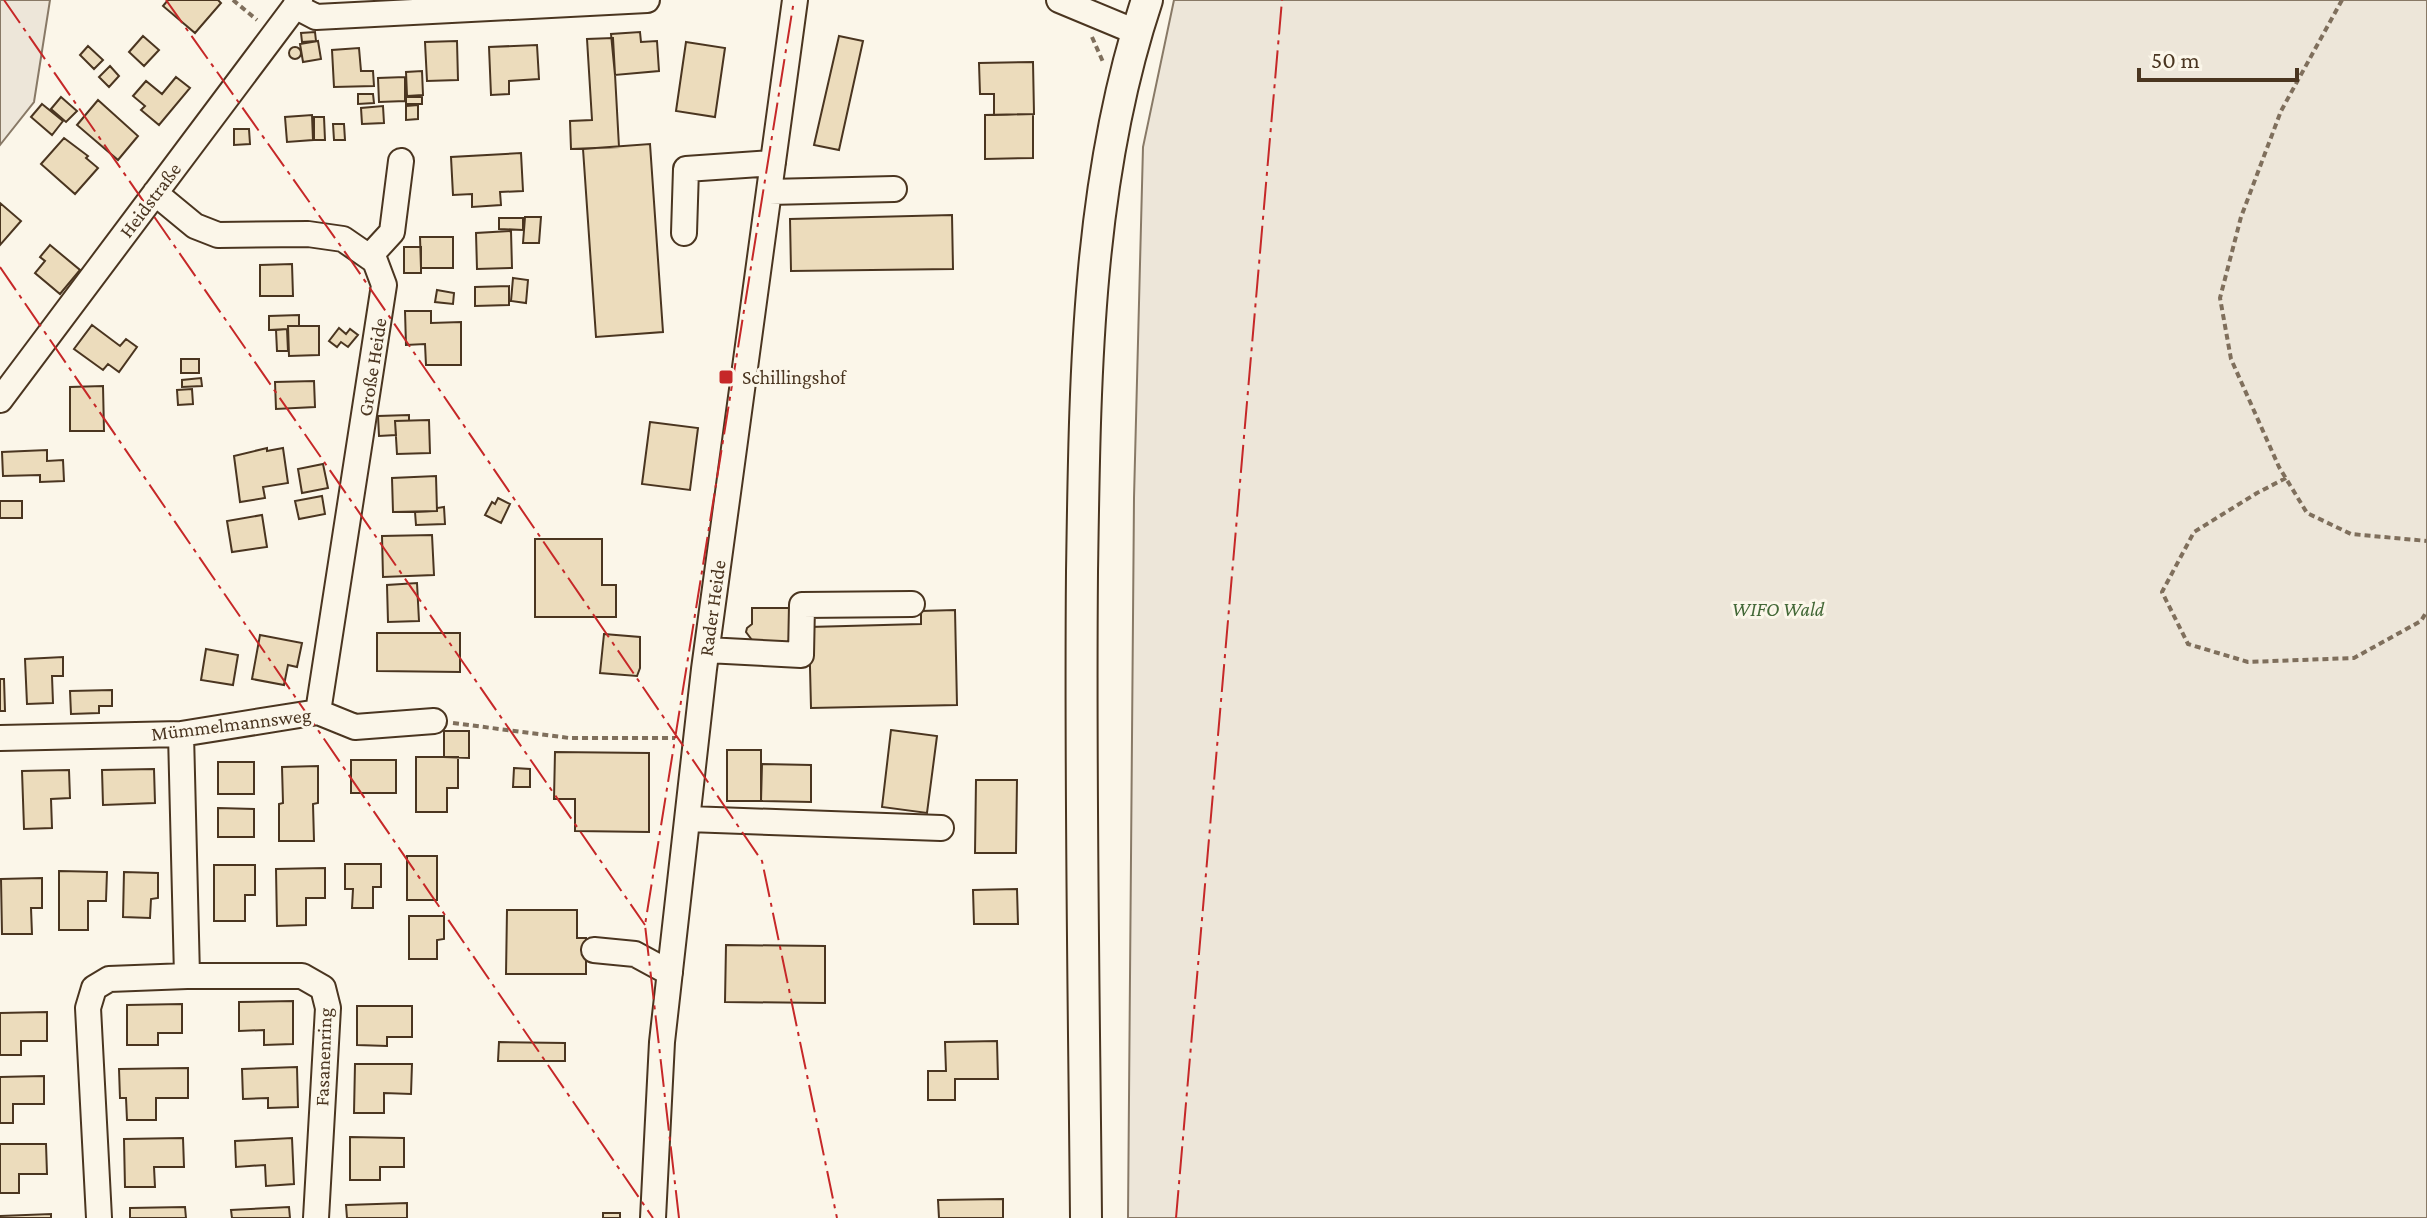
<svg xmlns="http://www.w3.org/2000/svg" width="2427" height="1218" font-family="'Crimson Pro',serif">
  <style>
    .green { fill: #ede6d9; stroke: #887966; stroke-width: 2 }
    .building { fill: #ecdcbc; stroke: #4a3520; stroke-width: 2 }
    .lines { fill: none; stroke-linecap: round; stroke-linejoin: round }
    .minor-casing { stroke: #4a3520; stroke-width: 28 }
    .major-casing { stroke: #4a3520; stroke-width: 34 }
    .path { stroke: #7f6f5c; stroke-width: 4; stroke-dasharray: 6 4; stroke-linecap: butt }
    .minor { stroke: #fbf6e9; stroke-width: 24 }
    .major { stroke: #fbf6e9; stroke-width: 30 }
    .power { stroke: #c62828; stroke-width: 2; stroke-dasharray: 28 6 4 6; stroke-linecap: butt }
    .poi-dot { fill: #c62828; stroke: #fbf6e9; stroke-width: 3 }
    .labels { text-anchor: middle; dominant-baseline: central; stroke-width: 6; stroke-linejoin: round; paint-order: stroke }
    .street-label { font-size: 20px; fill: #4a3520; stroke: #fbf6e9 }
    .poi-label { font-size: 20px; fill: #4a3520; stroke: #fbf6e9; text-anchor: start }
    .park-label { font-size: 20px; font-style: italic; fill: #436837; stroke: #fbf6e9 }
  </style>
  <rect width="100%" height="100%" fill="#fbf6e9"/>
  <path class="green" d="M0,0H50L34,102L0,145Z
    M1174,0H2427V1218H1128L1134,498L1143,147Z"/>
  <path class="building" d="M168,0H218L221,3L195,33L163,6Z
    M315,32L316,41L302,42L301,33Z
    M640,32L641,42L657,41L659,71L615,75L611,34Z
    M143,36L159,50L144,66L129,52Z
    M839,36L863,41L839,150L814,145Z
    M613,38L619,147L571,149L570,121L592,120L587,39Z
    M318,41L321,59L303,62L300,44Z
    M457,41L458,80L427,81L425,42Z
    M686,42L725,48L715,117L676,111Z
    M537,45L539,79L509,81V94L491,95L489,47Z
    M88,46L103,60L94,69L80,55Z
    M289 53a6 6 0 1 1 12 0a6 6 0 1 1-12 0Z
    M359,48L361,71H373L374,86L334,87L332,50Z
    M1033,62L1034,114L994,115V94H980L979,63Z
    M110,66L119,76L109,87L99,77Z
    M422,71L423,95L407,96L406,72Z
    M176,77L190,88L159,125L141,110L145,106L133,96L146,81L162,94Z
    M405,77V101L379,102L378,78Z
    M358,94H373L374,103L358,104Z
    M61,97L77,111L66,122L51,109Z
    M406,97H422V104H406Z
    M98,100L138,136L118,160L77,125Z
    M42,104L63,121L52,135L31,117Z
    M418,105V119L406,120V106Z
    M383,106L384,123L362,124L361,108Z
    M1033,114V158L985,159V115Z
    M312,115L313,140L287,142L285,117Z
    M314,117H324L325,140H314Z
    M333,124H344L345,140H334Z
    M234,129H249L250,144L234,145Z
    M64,138L88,156L86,158L98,168L75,194L41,164Z
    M650,144L663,332L596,337L583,149Z
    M521,153L523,191L500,192L501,205L472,207V194L453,195L451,157Z
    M0,203L21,221L0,245Z
    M952,215L953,269L791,271L790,219Z
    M525,217H541L539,243H523Z
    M499,218H523V230L499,229Z
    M511,231L512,268L477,269L476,233Z
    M420,237H453V268H421Z
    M50,245L80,270L60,294L35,273L45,261L40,257Z
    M404,247H421V273H404Z
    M292,264L293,296H260V265Z
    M513,278L528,280L526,303L511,301Z
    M509,286V305L475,306V287Z
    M437,290L454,293L453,304L435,302Z
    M405,311H431V323L461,322V365H426L425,344L406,345Z
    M299,315V326H288V329L269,330V316Z
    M92,325L120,346L126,339L137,347L119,372L108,364L103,370L74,349Z
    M288,326H319V355L289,356Z
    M339,328L346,334L350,329L358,335L348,347L341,342L337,347L329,341Z
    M287,329L288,351H277L276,330Z
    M181,359H199V373H181Z
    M201,378L202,386L182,387V380Z
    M314,381L315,407L276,409L275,382Z
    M103,386L104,431H70V387Z
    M192,389L193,404L178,405L177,390Z
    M409,415V421H395L396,435L379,436L378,416Z
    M429,420L430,453L397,454L395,421Z
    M650,422L698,428L690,490L642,484Z
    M267,448V451L283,448L288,483L263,487L265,498L240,502L234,456Z
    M47,450V461L63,460L64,481L40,482V475L3,476L2,452Z
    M323,464L328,488L302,493L298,469Z
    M436,476L437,511L393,512L392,478Z
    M322,496L325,514L299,519L295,501Z
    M498,498L510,504L501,523L485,515L492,502L495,504Z
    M0,501H22V518H0Z
    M444,507L445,524L416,525L415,512L437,511V508Z
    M262,515L267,547L232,552L227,521Z
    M432,535L434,575L383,577L382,536Z
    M535,539H602V585H616V617H535Z
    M417,583L419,621L388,622L387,585Z
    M752,608H795L794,648L752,647V640L746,632L747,628L752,624Z
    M955,610L957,705L811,708L809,627L921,624V611Z
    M377,633H460V672L377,671Z
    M604,634L640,637V668L637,676L600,673Z
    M260,635L302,643L297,667L288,665L284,685L252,679Z
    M206,649L238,655L233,685L201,680Z
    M63,657V676H52L53,703L27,704L25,659Z
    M0,679H4L5,711H0Z
    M112,690V706H99V713L71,714L70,691Z
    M891,730L937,736L927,813L882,807Z
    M444,731H469V758L444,757Z
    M727,750H761V801H727Z
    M555,752L649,753V832L575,831V799H554Z
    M416,757H458V788H447V812H416Z
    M351,760H396V793H351Z
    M218,762H254V794H218Z
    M762,764L811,765V802L761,801Z
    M318,766V803L313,804L314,841H279V804L283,803L282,767Z
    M514,768L530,769V787H513Z
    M154,769L155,803L103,805L102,770Z
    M69,770L70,798L51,799L52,828L24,829L22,771Z
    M976,780H1017L1016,853H975Z
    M218,808L254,809V837H218Z
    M407,856H437V900H407Z
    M345,864H381V887H373V908H352L353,889H345Z
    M214,865H255V895H245V921H214Z
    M325,868V898H306V925L277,926L276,869Z
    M59,871L107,872L106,901H88V930H59Z
    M124,872L158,873V898L151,899L150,918L123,917Z
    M42,878V908H31L32,934H2L1,879Z
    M1017,889L1018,924H974L973,890Z
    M507,910H577V938H586V974H506Z
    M409,916H444V939L437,940V959H409Z
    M726,945L825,946V1003L725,1002Z
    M293,1001V1044L264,1045V1030L239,1031V1002Z
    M182,1004V1033H158V1045H127V1005Z
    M357,1006H412V1037H387V1046L357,1045Z
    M47,1012V1041H21V1055H0V1013Z
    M997,1041L998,1079H955V1100H928V1071H946L945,1042Z
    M499,1042L565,1043V1061H498Z
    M355,1064H412L411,1094L384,1093V1113H354Z
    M297,1067L298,1107L268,1108V1098L243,1099L242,1069Z
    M188,1068V1098H156V1120H127L126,1098H120L119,1069Z
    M44,1076V1104H13V1123H0V1077Z
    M350,1137L404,1138V1167H380V1180H350Z
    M183,1138L184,1167H154L155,1187H125L124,1139Z
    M292,1138L294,1184L266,1186L265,1165L236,1167L235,1141Z
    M0,1144H46L47,1174H19V1193H0Z
    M1003,1199V1218H939L938,1200Z
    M407,1203V1218H347L346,1205Z
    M185,1207L186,1218H130V1208Z
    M289,1207L290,1218H232L231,1210Z
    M603,1213H620V1218H603Z
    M51,1214V1218H0V1216Z"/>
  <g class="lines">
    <defs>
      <path id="minor" d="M1059,0L1136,32
        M295,6L316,17L647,0
        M769,192L894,189
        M155,193L195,226L218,235L308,234L343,239L375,261L384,285L318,712
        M684,233L686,169L773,163
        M369,257L392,232L401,161
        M0,400L300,0
        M707,650L801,655L802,605L912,604
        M0,738L181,734L318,712L355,727L434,721
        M688,819L941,828
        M594,950L635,954L670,973
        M187,976H302L323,988L328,1008L316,1218
        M99,1218L88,1008L94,988L109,979L187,976L181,734
        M653,1218L662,1042L704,669L795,0"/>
      <path id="major" d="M1086,1218C1084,1003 1080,787 1082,572C1085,381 1086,183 1147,0"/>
    </defs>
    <use href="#minor" class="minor-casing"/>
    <use href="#major" class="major-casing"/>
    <path class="path" d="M233,0L257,20
      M2342,0L2281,111L2241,217L2220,298L2231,359L2279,467L2307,513L2351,534L2427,541
      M1092,37L1103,62
      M2286,478L2257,493L2194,532L2162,592L2188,644L2248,662L2354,658L2421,621L2427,611
      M453,723L569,738H675"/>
    <use href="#minor" class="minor"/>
    <use href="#major" class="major"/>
    <path class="power" d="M4,0L645,925
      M166,0L352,262L762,861L837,1218
      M0,267L653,1218
      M679,1218L645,925L794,0
      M1176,1218L1282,0"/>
  </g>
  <rect class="poi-dot" x="718" y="369" width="16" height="16" rx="4"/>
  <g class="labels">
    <g class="street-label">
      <text transform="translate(150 200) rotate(-53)">Heidstraße</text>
      <text transform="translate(372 367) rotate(-81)">Große Heide</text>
      <text transform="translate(712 608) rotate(-82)">Rader Heide</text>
      <text transform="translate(231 724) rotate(-7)">Mümmelmannsweg</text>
      <text transform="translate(323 1057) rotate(-88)">Fasanenring</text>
    </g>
    <g class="poi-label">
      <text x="742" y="377">Schillingshof</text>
    </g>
    <g class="park-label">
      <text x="1778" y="609">WIFO Wald</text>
    </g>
  </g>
  <path d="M2139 68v12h158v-12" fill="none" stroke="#4a3520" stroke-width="4"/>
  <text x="2151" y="68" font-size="24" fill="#4a3520" stroke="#fbf6e9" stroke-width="6" paint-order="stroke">50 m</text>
</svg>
